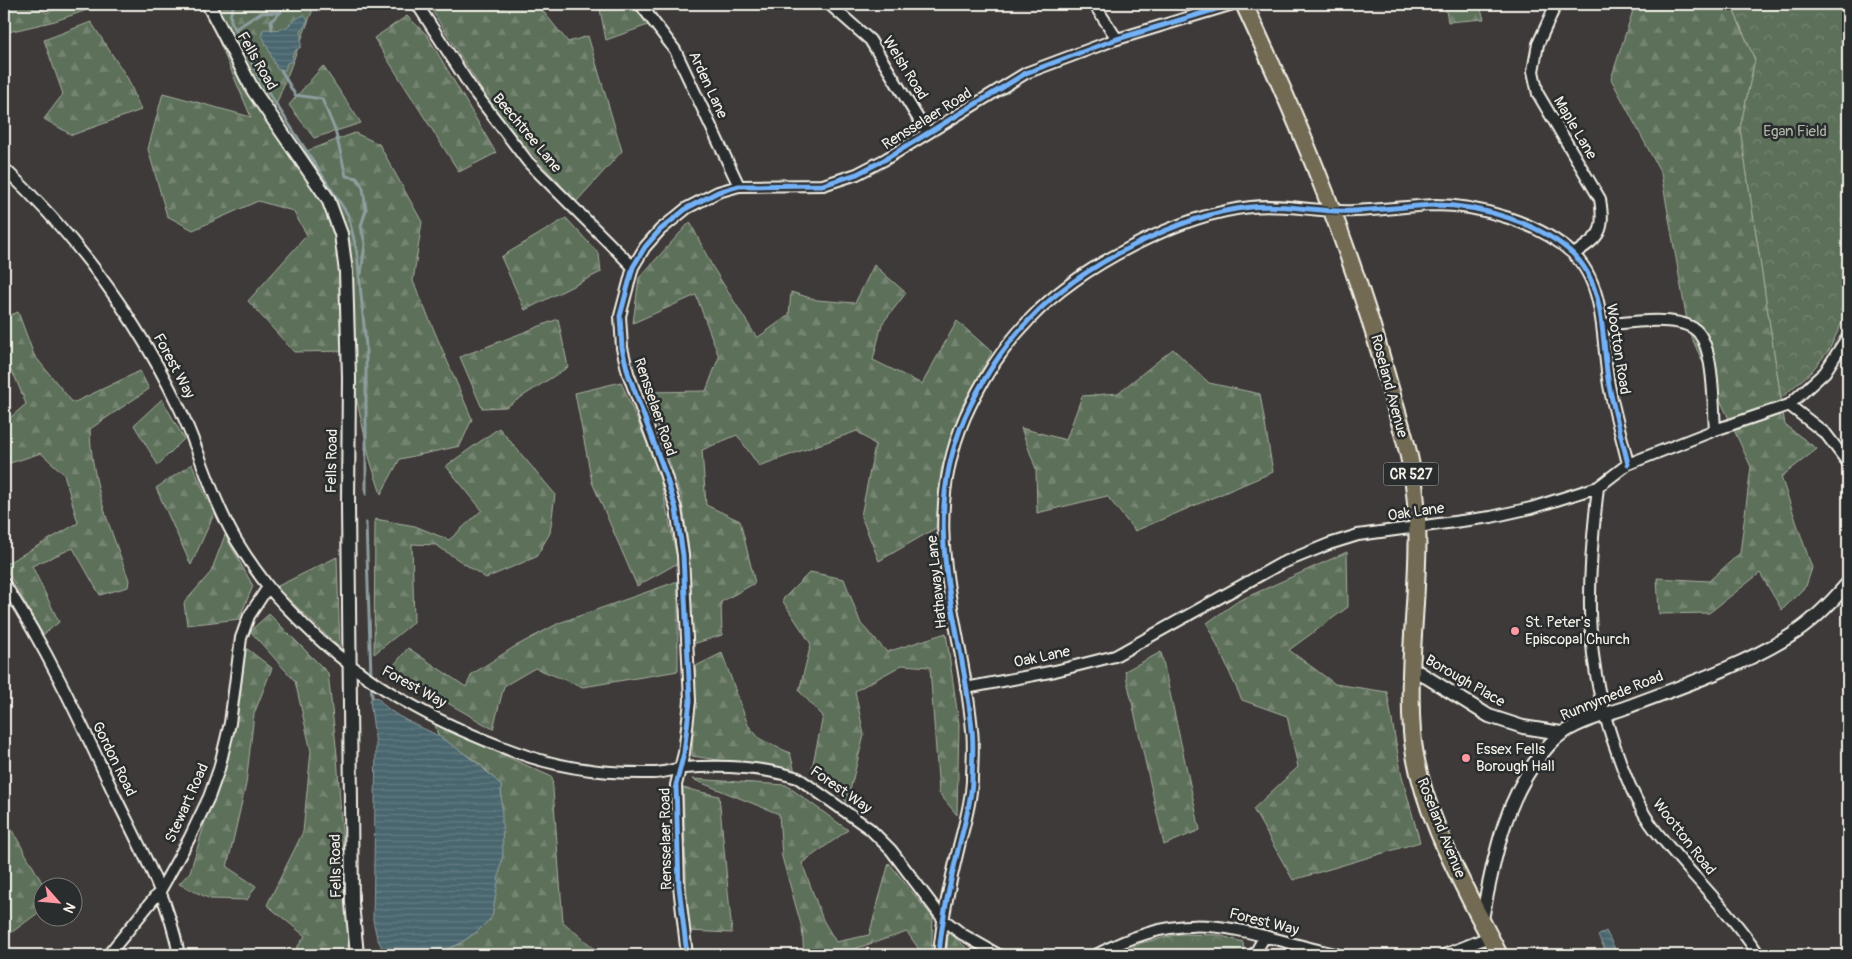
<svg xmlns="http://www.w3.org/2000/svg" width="1852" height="959" font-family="Pangolin,sans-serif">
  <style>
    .forest { fill: url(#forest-firs); stroke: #a8b0a1 }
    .park { fill: url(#park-crowns); stroke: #a8b0a1 }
    .water { fill: url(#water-rules); stroke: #8e9e9f }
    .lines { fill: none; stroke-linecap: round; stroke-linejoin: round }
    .stream { stroke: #8e9e9f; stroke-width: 3 }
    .minor-casing { stroke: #f4f1e8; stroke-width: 14 }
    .tertiary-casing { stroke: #f4f1e8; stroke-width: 16 }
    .primary-casing { stroke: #f4f1e8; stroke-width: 20 }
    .minor { stroke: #2a2d2e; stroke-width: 10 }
    .tertiary { stroke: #2a2d2e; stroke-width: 12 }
    .primary { stroke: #736b52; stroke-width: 16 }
    .cycleway-casing { stroke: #2a2d2e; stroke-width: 8 }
    .cycleway { stroke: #73b2f8; stroke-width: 5 }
    .poi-dot { fill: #ff9aa2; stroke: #2a2d2e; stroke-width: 2 }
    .labels { text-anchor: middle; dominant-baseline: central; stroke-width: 5; stroke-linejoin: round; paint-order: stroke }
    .shield { fill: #2a2d2e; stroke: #b7b6b0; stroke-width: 1 }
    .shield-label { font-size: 14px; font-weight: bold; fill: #f4f1e8 }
    .street-label { font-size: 15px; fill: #f4f1e8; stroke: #2a2d2e }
    .park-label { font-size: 15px; fill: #b0b7a8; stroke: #2a2d2e }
    .poi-label { font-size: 15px; fill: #f4f1e8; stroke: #2a2d2e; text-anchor: start }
  </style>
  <defs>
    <pattern id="forest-firs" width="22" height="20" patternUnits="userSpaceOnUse" patternTransform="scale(1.25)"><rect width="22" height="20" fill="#5d705a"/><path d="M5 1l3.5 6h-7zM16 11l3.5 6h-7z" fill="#758572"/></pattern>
    <pattern id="park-crowns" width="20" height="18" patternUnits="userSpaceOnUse" patternTransform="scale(1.25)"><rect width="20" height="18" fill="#5d705a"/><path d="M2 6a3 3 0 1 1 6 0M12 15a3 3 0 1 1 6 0" fill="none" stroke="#758572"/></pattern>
    <pattern id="water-rules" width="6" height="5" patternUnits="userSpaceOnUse" patternTransform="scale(1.25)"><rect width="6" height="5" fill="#4a666e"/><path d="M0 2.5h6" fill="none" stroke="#657c83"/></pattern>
  </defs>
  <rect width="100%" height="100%" fill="#3e3a39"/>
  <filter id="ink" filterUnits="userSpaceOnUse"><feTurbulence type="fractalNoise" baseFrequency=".02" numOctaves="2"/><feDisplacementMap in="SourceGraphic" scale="10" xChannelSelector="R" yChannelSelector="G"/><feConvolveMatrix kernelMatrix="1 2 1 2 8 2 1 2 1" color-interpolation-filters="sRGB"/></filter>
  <g filter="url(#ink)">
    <path class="forest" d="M4,4H33L47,13L66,4H104L55,21L4,33Z
      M203,4H315L271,118L296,155L355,133L379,144L422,222L413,281L472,419L460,446L400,459L381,494L370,460L346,351L294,352L248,301L307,235L293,211L258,201L193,230L167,216L148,149L163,93L251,117Z
      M428,4H537L568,42L588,36L622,151L576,202L498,116Z
      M599,4H633L648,25L606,40Z
      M1445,4H1479L1484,19L1448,22Z
      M1635,4H1731L1755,60L1740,128L1785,425L1817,449L1781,477L1812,568L1806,586L1782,610L1760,573L1709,613L1659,614L1657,578L1709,581L1740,553L1751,467L1689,332L1661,173L1611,79Z
      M407,16L427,35L496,153L459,172L374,38Z
      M91,22L128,79L141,110L72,135L44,119L63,94L44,40Z
      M323,66L361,123L314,138L289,105Z
      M566,218L599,254L601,272L525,310L501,257Z
      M690,222L712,266L757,338L789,315L791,292L817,300L855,303L874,265L906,293L882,324L873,360L922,384L957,321L992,352L962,406L941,470L936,528L879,561L861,516L875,445L857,431L759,466L737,435L702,450L706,505L740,521L755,583L721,602L722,635L693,644L688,543L682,500L646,392L706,391L719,357L696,295L633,323L639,278Z
      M18,312L34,355L73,403L140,371L149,389L90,429C91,483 111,530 129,580L128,587L100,595L73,548L32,566L59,622L43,635L4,565L78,523L64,474L41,453L4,465V423L26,404L15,377L4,361V318Z
      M558,319L568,367L506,407L482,408L460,357Z
      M1173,349L1209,383L1260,394L1273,472L1135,531L1107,496L1037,513L1036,469L1021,428L1066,440L1082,396L1118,393Z
      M621,382L658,469L678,563L637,586L592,482L575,393Z
      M162,399L184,439L158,465L134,425Z
      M499,428L555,494L550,533L536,557L486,578L436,545L412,544L414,622L374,654L375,519L415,526L449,540L482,510L446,466Z
      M192,464L214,514L191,565L156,488Z
      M225,535L253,586L239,619L187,625L184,603L211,572Z
      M1347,552L1348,607L1289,650L1335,684L1387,692L1402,777L1420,842L1293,880L1253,809L1298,767L1287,716L1242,700L1207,623L1238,601Z
      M337,557L340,648L276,587Z
      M810,572L844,579L861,624L887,652L946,633L959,724L957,815L939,793L930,667L902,665L855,691L864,735L847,802L812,768L823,716L799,691L811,644L782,600Z
      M678,581V671L583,687L535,668L504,686L493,729L390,670L408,648L466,687L472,674L514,647L559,623Z
      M269,614L328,673L337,755L350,955H292L305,936L267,905L303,832L311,751L295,681L250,631Z
      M246,648L272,668L254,714L246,784L227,867L256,886L247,900L210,899L179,884L190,872L238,713Z
      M1161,652L1200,830L1164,845L1125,671Z
      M722,653L748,725L760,739L790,753L795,772L692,756L696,666Z
      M435,724L552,777L563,922L602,955H434L459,944L478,931L501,812V785L480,764L438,736Z
      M692,779L786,785L848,830L802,863L823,920L836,942L869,935L889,863L933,918L931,955H923L907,932L835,955H804L802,928L782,857L779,814Z
      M683,788L719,796L732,933L688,931Z
      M4,816L44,886L42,910L4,938Z
      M948,932L975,955H947Z"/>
    <path class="park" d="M1731,4H1848V164L1844,175V203L1848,229L1847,312L1829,350L1811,372L1781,398L1740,128L1755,60Z
      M1180,934L1218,935L1243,942L1244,955H1116L1141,943Z"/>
    <path class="water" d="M304,15L308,20L301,32V47L296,50L292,56L294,60L287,63L285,70L277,69L262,35V31L265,29C293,32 284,23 304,15Z
      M372,697L378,698C392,718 420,725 440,737C462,751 482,766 501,785L503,853L492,917L478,931L459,944L434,955H386L377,938L373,920L376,745L370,701Z
      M1606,931L1615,949L1607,953L1598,936Z"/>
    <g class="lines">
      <path class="stream" d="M235,4C229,13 229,20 235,29
        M284,4L281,12L261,13L235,29L261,81L348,215L357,252L366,347V494
        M272,29L271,21L281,12
        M281,70L295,95L322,99L335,130L346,176L357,178L363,188L366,210L361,226L365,244L361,274
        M366,523L371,676
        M371,682L372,697"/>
      <defs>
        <path id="minor" d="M417,4L472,89L528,162L633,267
          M640,4L675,50L739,186
          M829,4L870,40L927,133
          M1094,4L1117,39
          M1553,4V11L1538,44L1533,71L1538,94L1600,199C1605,231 1601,236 1574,254
          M4,168C77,237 137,319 180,409C200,452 212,499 236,540C245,555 256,571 267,585C277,599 292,612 304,625C364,684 434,722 513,751C557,768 605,774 652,773C663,773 674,769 684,768C722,765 762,767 798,778L870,829L891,850L943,919L962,934L999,955
          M1602,325C1625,323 1673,315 1693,328C1715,340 1713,407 1715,430
          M1789,405L1826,434L1848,463
          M1598,487C1587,586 1582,660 1618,755C1627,781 1638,808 1655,830C1689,873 1729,910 1759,955
          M4,583C48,650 82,725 116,798C141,849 169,899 179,955
          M966,688L1055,671L1115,656L1280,564L1329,544L1358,535L1491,517L1531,508L1598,487L1628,464L1715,430L1789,405L1825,372L1848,336
          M108,955L160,891L189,839L209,797L219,769L230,723L241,638L249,616L268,587
          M687,955L679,886L676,785L684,753L690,701L683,555L676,509L665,473L628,373L622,348L620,316L633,267L645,247L660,230L687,208L718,192L739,186L823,185L857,174L884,160L1026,73L1114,40L1233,4
          M939,955C942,918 950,883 959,846C964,826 971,803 972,781C972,764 974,746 972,730C962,619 917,529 965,417C981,381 1003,347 1030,319C1079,267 1180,214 1251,207C1285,203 1320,213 1354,211C1381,210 1408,206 1435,205C1479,205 1540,223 1572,253C1607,285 1601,342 1609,385C1614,412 1622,438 1628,464
          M1096,955C1194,901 1241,934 1340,955
          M1254,955L1265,936
          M1444,955L1489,937"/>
        <path id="tertiary" d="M208,4L253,90L328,199L341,234L346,272L349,377L348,505L352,903L357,955
          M1412,668L1489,716L1523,727L1561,733
          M1482,919C1494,858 1505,793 1549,745C1568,723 1600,717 1627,707C1680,687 1742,666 1790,636C1813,622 1831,603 1848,583"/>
        <path id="primary" d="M1244,4C1302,129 1354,255 1390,388C1397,413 1405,437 1410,461C1429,550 1405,642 1412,732C1418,808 1465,888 1499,955"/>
      </defs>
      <use href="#minor" class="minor-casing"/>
      <use href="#tertiary" class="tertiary-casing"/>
      <use href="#primary" class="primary-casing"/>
      <use href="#minor" class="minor"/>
      <use href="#tertiary" class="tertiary"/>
      <use href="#primary" class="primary"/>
      <defs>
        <path id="cycleway" d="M687,955L679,886L676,785L684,753L690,701L683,555L676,509L665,473L628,373L622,348L620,316L633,267L645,247L660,230L687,208L718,192L739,186L823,185L857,174L884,160L1026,73L1114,40L1233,4
          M939,955C942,918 950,883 959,846C964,826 971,803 972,781C972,764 974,746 972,730C962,619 917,529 965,417C981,381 1003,347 1030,319C1079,267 1180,214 1251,207C1285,203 1320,213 1354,211C1381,210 1408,206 1435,205C1479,205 1540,223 1572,253C1607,285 1601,342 1609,385C1614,412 1622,438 1628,464"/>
      </defs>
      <use href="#cycleway" class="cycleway-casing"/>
      <use href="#cycleway" class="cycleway"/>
    </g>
  </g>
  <g class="poi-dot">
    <circle cx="1515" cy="631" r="5"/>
    <circle cx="1466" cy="758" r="5"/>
  </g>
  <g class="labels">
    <rect class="shield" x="1383.5" y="462.5" width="55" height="23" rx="4"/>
    <g class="shield-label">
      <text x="1411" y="474">CR 527</text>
    </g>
    <g class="street-label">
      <text transform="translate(257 61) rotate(60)">Fells Road</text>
      <text transform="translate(905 68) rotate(58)">Welsh Road</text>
      <text transform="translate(708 85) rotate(65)">Arden Lane</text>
      <text transform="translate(927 119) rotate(-32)">Rensselaer Road</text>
      <text transform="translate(1575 128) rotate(59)">Maple Lane</text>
      <text transform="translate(527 133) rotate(50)">Beechtree Lane</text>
      <text transform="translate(1618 349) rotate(81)">Wootton Road</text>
      <text transform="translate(174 366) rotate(62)">Forest Way</text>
      <text transform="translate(1389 386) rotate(75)">Roseland Avenue</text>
      <text transform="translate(655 407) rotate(71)">Rensselaer Road</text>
      <text transform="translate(332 461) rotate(-89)">Fells Road</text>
      <text transform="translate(1416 512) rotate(-8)">Oak Lane</text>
      <text transform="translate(937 582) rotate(-96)">Hathaway Lane</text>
      <text transform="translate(1042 657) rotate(-12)">Oak Lane</text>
      <text transform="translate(1465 681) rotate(30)">Borough Place</text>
      <text transform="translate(414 687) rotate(29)">Forest Way</text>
      <text transform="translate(1612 696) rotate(-22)">Runnymede Road</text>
      <text transform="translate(114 759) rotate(64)">Gordon Road</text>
      <text transform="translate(841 790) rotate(35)">Forest Way</text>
      <text transform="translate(187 803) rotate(-66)">Stewart Road</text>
      <text transform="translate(1441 828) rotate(68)">Roseland Avenue</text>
      <text transform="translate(1684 837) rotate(52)">Wootton Road</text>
      <text transform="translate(666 839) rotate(-91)">Rensselaer Road</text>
      <text transform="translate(336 866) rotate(-91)">Fells Road</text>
      <text transform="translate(1264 922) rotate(14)">Forest Way</text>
    </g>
    <g class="park-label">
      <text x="1795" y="131">Egan Field</text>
    </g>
    <g class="poi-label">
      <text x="1525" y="622">St. Peter's<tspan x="1525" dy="17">Episcopal Church</tspan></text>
      <text x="1476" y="749">Essex Fells<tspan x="1476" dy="17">Borough Hall</tspan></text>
    </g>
  </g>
  <rect width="1852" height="959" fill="none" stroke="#2a2d2e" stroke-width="20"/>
  <rect x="10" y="10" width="1832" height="939" fill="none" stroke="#f4f1e8" stroke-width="2" filter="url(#ink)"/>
  <g transform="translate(58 902) rotate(117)"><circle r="24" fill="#2a2d2e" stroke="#7b7b78"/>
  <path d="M0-4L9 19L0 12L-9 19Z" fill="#ff9aa2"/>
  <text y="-8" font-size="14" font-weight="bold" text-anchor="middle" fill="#f4f1e8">N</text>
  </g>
</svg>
